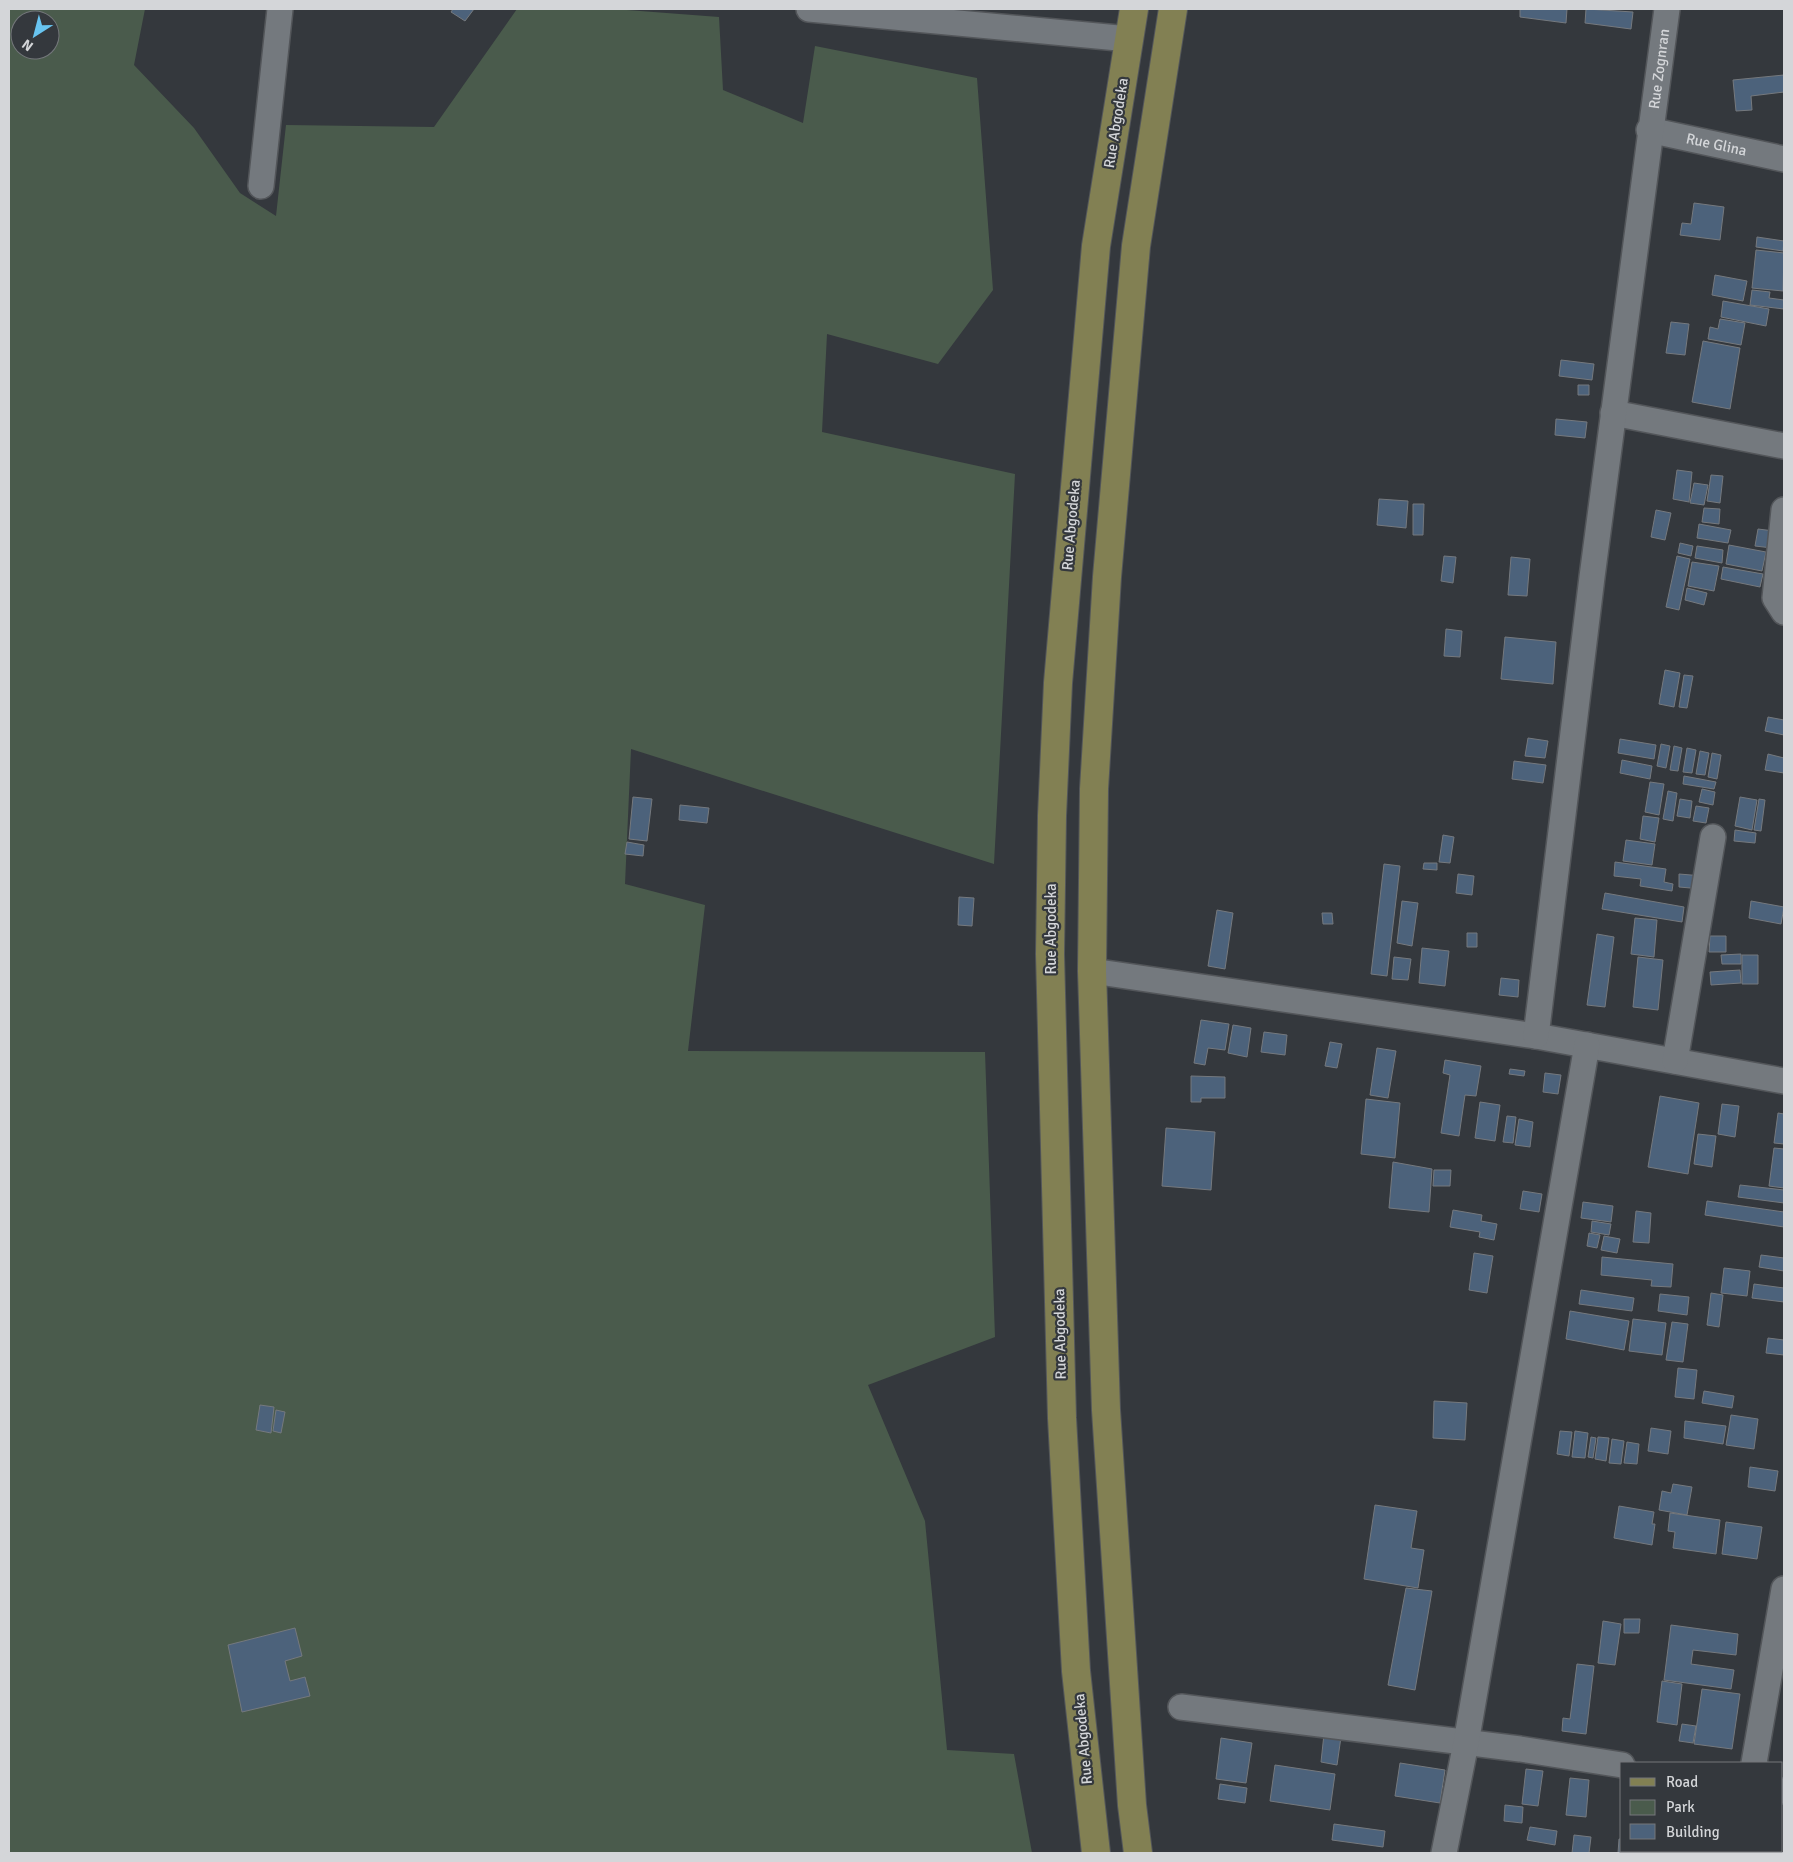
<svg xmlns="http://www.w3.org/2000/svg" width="1793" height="1862" font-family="Signika,sans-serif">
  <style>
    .green { fill: #4a5b4c; fill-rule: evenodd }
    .building { fill: #4c627b; stroke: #75797e }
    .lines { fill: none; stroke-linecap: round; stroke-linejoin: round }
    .minor-casing { stroke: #53565a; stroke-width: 28 }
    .major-casing { stroke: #53565a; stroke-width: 30 }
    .minor { stroke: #74797e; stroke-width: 25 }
    .major { stroke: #828053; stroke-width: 28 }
    .labels { text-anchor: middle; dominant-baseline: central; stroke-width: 4.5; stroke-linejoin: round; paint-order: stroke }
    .street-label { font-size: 15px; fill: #d4d6d9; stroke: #34383d }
  </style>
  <rect width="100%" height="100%" fill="#34383d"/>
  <path class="green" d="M9,9H145L134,65L194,128L240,193L276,216L286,125L434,127L517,9H614L719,17L723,90L803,123L815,46L977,78L993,290L938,364L827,334L822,432L1015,474L994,864L631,749L625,884L705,905L688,1051L985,1052L995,1337L868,1385L925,1521L947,1750L1014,1754L1032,1853H9ZM20,20H50V50H20Z"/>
  <path class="building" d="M453,9H474L465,21L451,12Z
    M1520,9H1567L1566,23L1520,17Z
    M1586,9L1633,12L1631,29L1585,23Z
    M1784,75V92L1751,96L1752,110L1736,111L1733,80Z
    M1694,203L1724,207L1720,240L1680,235L1682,223L1691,224Z
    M1757,237L1784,241L1783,251L1756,247Z
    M1756,250L1784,253L1783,291L1752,288Z
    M1715,275L1747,281L1743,301L1712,295Z
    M1752,290L1770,292L1769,298L1784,300V309L1750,305Z
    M1723,301L1769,309L1766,326L1721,317Z
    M1720,319L1745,323L1741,345L1708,339L1710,327L1718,329Z
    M1671,322L1689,324L1685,355L1666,353Z
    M1703,341L1740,348L1730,409L1692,402Z
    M1561,360L1594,364L1592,380L1559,376Z
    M1578,385H1589V395H1578Z
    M1556,419L1587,422L1585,438L1555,435Z
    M1677,470L1692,472L1689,502L1673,499Z
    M1711,475L1723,476L1720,503L1707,501Z
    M1694,483L1708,485L1704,505L1690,503Z
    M1379,499L1408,501L1406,528L1377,525Z
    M1413,504H1424L1423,535H1413Z
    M1704,508L1720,509L1719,524L1702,522Z
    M1656,510L1671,513L1665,540L1651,537Z
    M1699,524L1731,530L1728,543L1697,538Z
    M1758,529L1774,531L1772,548L1755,546Z
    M1680,543L1693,546L1691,556L1678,553Z
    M1729,545L1766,552L1762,571L1726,564Z
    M1697,546L1723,550L1722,563L1695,558Z
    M1444,556L1456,557L1453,583L1441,581Z
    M1677,556L1690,559L1679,610L1666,607Z
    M1511,557L1530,559L1527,596L1508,595Z
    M1692,562L1719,566L1714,591L1688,586Z
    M1723,567L1763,574L1760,587L1721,579Z
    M1687,588L1707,593L1704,605L1685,600Z
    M1446,629L1462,631L1460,657L1444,656Z
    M1505,637L1556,642L1553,684L1501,679Z
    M1665,670L1680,673L1674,707L1659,704Z
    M1684,675L1693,676L1687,708L1679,707Z
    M1768,717L1784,720V735L1765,731Z
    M1528,738L1548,741L1545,758L1525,756Z
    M1620,739L1656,745L1654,759L1618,753Z
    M1661,744L1670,746L1666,768L1657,766Z
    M1674,746L1682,748L1678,771L1670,770Z
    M1687,748L1696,750L1692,773L1683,772Z
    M1700,751L1709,753L1705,775L1696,774Z
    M1712,753L1721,755L1717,779L1708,777Z
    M1768,754L1784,758V773L1765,770Z
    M1622,760L1652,766L1650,779L1620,773Z
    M1514,761L1546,765L1543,783L1512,779Z
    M1684,776L1716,782L1714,789L1683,784Z
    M1650,782L1664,784L1659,815L1645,812Z
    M1702,789L1715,792L1713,805L1699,802Z
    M1668,791L1677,793L1673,821L1663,819Z
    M633,797L652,799L647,841L629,839Z
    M1740,797L1757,800L1752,830L1735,826Z
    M1680,799L1692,801L1690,818L1677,816Z
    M1759,799L1765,800L1761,831L1754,830Z
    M680,805L709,808L707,823L679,820Z
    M1696,806L1709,808L1706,823L1693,821Z
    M1643,816L1659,818L1655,842L1640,839Z
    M1735,830L1756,833L1755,843L1734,841Z
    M1443,835L1454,837L1450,863L1439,862Z
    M1626,840L1655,844L1652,865L1623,861Z
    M627,842L644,845L643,856L625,854Z
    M1615,862L1666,869L1664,882L1673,884L1672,891L1640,886L1641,879L1614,876Z
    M1424,863H1437V870L1423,869Z
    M1384,864L1400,866L1387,976L1371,974Z
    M1458,874L1474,876L1472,895L1456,893Z
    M1679,874L1703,876L1702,889L1679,887Z
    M1605,893L1684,907L1682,922L1602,909Z
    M959,897L974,898L972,926L958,925Z
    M1402,901L1418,903L1412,946L1397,943Z
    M1751,901L1784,907L1781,924L1749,918Z
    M1217,910L1233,913L1225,969L1208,966Z
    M1322,913H1332L1333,924H1323Z
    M1635,918L1657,920L1654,957L1631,954Z
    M1467,933H1477V947H1467Z
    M1597,934L1614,937L1605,1007L1587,1005Z
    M1710,936H1726V952H1709Z
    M1422,948L1449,951L1445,986L1419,983Z
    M1741,954V964H1722L1721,955Z
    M1742,955H1758V984H1742Z
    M1394,957L1411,959L1408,980L1392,979Z
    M1638,957L1663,960L1658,1010L1633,1007Z
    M1740,970L1741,983L1711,985L1710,972Z
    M1501,978L1519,980L1518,997L1499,995Z
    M1201,1020L1229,1024L1225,1050L1208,1048L1205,1065L1194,1063Z
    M1233,1025L1251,1028L1247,1057L1228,1053Z
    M1264,1032L1287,1035L1285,1055L1261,1052Z
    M1330,1042L1342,1044L1337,1068L1325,1066Z
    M1377,1048L1396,1051L1388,1098L1370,1095Z
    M1445,1060L1481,1066L1476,1096L1465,1095L1459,1136L1441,1133L1450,1075L1443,1073Z
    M1510,1069L1525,1071L1524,1076L1509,1074Z
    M1545,1073L1561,1075L1558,1094L1543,1092Z
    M1191,1076L1225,1077V1098H1201V1102H1191Z
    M1660,1096L1699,1103L1688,1174L1648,1167Z
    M1366,1099L1400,1103L1395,1158L1361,1154Z
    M1480,1102L1500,1105L1495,1141L1475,1138Z
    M1722,1104L1739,1106L1735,1137L1718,1134Z
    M1778,1113L1784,1114V1144L1774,1143Z
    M1507,1116L1516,1117L1513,1143L1503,1142Z
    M1519,1119L1533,1122L1530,1147L1515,1145Z
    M1166,1128L1215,1132L1211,1190L1162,1186Z
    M1698,1134L1716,1136L1712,1167L1694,1164Z
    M1774,1148L1784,1149V1188L1769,1186Z
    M1393,1162L1432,1169L1429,1212L1389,1208Z
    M1434,1170H1451L1450,1186H1433Z
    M1740,1185L1784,1190V1203L1738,1197Z
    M1523,1191L1542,1194L1539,1212L1520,1209Z
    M1707,1201L1784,1212V1227L1705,1215Z
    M1583,1202L1613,1206L1611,1222L1581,1218Z
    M1453,1210L1482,1215L1481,1221L1497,1224L1494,1240L1479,1237L1480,1232L1450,1227Z
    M1636,1211L1651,1213L1649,1243L1633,1242Z
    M1592,1221L1611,1224L1609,1235L1591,1232Z
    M1589,1233L1600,1235L1597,1248L1587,1246Z
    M1604,1236L1620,1239L1617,1253L1601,1250Z
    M1474,1253L1493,1256L1487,1293L1469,1290Z
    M1761,1255L1784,1258V1271L1759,1267Z
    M1602,1257L1673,1264L1671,1287L1651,1286L1652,1280L1601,1275Z
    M1724,1268L1750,1271L1747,1296L1721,1293Z
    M1754,1284L1784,1288V1302L1752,1298Z
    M1581,1290L1634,1298L1632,1311L1579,1304Z
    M1711,1293L1723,1295L1719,1327L1707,1325Z
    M1660,1294L1689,1297L1687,1315L1658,1311Z
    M1570,1311L1629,1321L1624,1350L1566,1339Z
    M1633,1319L1666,1323L1662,1355L1629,1351Z
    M1672,1322L1688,1324L1683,1362L1666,1360Z
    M1768,1338L1784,1340V1355L1766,1353Z
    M1678,1368L1697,1370L1694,1399L1675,1397Z
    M1704,1391L1734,1396L1732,1408L1702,1403Z
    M1434,1401L1467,1403L1465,1440L1433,1438Z
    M260,1405L274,1407L271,1433L256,1430Z
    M276,1410L285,1412L281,1433L273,1431Z
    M1731,1415L1758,1419L1754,1449L1726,1445Z
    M1685,1421L1726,1426L1723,1444L1684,1438Z
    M1651,1428L1671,1431L1668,1454L1648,1451Z
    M1560,1431L1572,1432L1569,1456L1557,1454Z
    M1575,1431L1588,1433L1585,1458L1572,1457Z
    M1591,1437L1596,1438L1593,1458L1588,1457Z
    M1598,1437L1609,1438L1606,1461L1595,1459Z
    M1612,1439L1624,1441L1621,1464L1609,1463Z
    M1627,1442L1639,1444L1637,1464L1624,1463Z
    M1750,1467L1778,1471L1775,1491L1748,1487Z
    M1673,1484L1692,1487L1687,1515L1659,1510L1662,1491L1671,1493Z
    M1375,1505L1417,1511L1411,1548L1424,1550L1418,1588L1364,1579Z
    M1619,1506L1654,1512L1652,1524H1655L1652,1545L1614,1538Z
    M1670,1513L1720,1520L1716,1554L1673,1548L1675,1532L1668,1531Z
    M1726,1522L1762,1527L1757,1559L1722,1554Z
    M1406,1588L1432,1591L1415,1690L1388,1685Z
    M1624,1619H1640L1639,1633H1624Z
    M1603,1621L1621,1624L1615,1665L1598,1663Z
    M1671,1625L1738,1634L1736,1655L1693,1650L1691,1664L1734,1670L1731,1689L1664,1680Z
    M295,1628L302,1656L285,1661L290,1681L305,1677L310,1696L242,1712L228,1645Z
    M1577,1664L1594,1666L1586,1734L1562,1731L1563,1718L1570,1719Z
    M1662,1681L1682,1684L1677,1725L1657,1722Z
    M1702,1689L1740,1694L1732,1749L1694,1744Z
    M1682,1724L1696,1726L1693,1743L1679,1741Z
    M1324,1734L1341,1737L1337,1765L1321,1762Z
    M1221,1738L1252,1743L1246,1783L1216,1779Z
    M1400,1763L1445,1770L1440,1803L1395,1796Z
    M1275,1765L1335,1774L1330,1810L1270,1801Z
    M1526,1769L1543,1771L1538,1806L1522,1804Z
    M1570,1778L1589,1780L1586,1817L1566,1815Z
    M1220,1784L1247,1788L1245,1803L1218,1799Z
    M1505,1805L1523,1807L1522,1823L1504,1821Z
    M1334,1824L1385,1831L1383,1847L1332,1840Z
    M1530,1827L1557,1831L1555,1845L1527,1840Z
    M1574,1835L1591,1837L1589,1853H1572Z
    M1619,1839H1622V1851H1651L1650,1853H1618Z"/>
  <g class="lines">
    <defs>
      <g id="minor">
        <path d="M809,9L1129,39"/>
        <path id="s1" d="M1649,130L1784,159"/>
        <path d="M261,186L280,9"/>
        <path d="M1613,413L1784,446"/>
        <path d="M1784,510L1775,598L1784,612"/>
        <path d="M1092,971L1536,1036L1784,1081"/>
        <path id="s2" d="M1536,1036L1592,577L1667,9"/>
        <path d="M1675,1061L1713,837"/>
        <path d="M1181,1707L1520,1749L1622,1765"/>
        <path d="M1754,1763L1784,1589"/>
        <path d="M1782,1791H1784"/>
        <path d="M1444,1853L1466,1743L1587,1045"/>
      </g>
      <path id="major" d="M1096,1853L1076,1671L1062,1418L1050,954L1052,816L1058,683L1096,246L1134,9
        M1138,1853L1132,1805L1106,1410L1092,971L1094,789L1107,577L1136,246L1173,9"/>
    </defs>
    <use href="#minor" class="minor-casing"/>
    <use href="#major" class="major-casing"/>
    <use href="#minor" class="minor"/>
    <use href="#major" class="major"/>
  </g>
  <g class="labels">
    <g class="street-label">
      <text stroke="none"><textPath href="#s2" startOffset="975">Rue Zognran</textPath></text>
      <text transform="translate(1116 123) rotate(-81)">Rue Abgodeka</text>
      <text stroke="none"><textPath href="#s1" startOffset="69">Rue Glina</textPath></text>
      <text transform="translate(1071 525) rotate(-85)">Rue Abgodeka</text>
      <text transform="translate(1051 929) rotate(-90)">Rue Abgodeka</text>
      <text transform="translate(1060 1334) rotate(-91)">Rue Abgodeka</text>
      <text transform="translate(1083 1739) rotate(-95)">Rue Abgodeka</text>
    </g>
  </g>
  <rect width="1793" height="1862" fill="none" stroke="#d4d6d9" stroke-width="20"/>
  <rect x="1620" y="1762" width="162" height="90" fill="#34383d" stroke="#74777b"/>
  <rect x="1630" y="1778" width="25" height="8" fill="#828053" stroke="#74777b"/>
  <text x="1666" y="1787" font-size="15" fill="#d4d6d9">Road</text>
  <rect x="1630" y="1800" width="25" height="15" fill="#4a5b4c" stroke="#74777b"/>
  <text x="1666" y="1812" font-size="15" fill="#d4d6d9">Park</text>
  <rect x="1630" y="1824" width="25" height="15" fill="#4c627b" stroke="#74777b"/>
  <text x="1666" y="1837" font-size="15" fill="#d4d6d9">Building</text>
  <g transform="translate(35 35) rotate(216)"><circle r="24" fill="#34383d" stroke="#74777b"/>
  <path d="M0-4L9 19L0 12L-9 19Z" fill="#68c4f0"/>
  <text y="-8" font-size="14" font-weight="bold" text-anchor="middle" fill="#d4d6d9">N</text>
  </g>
</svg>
